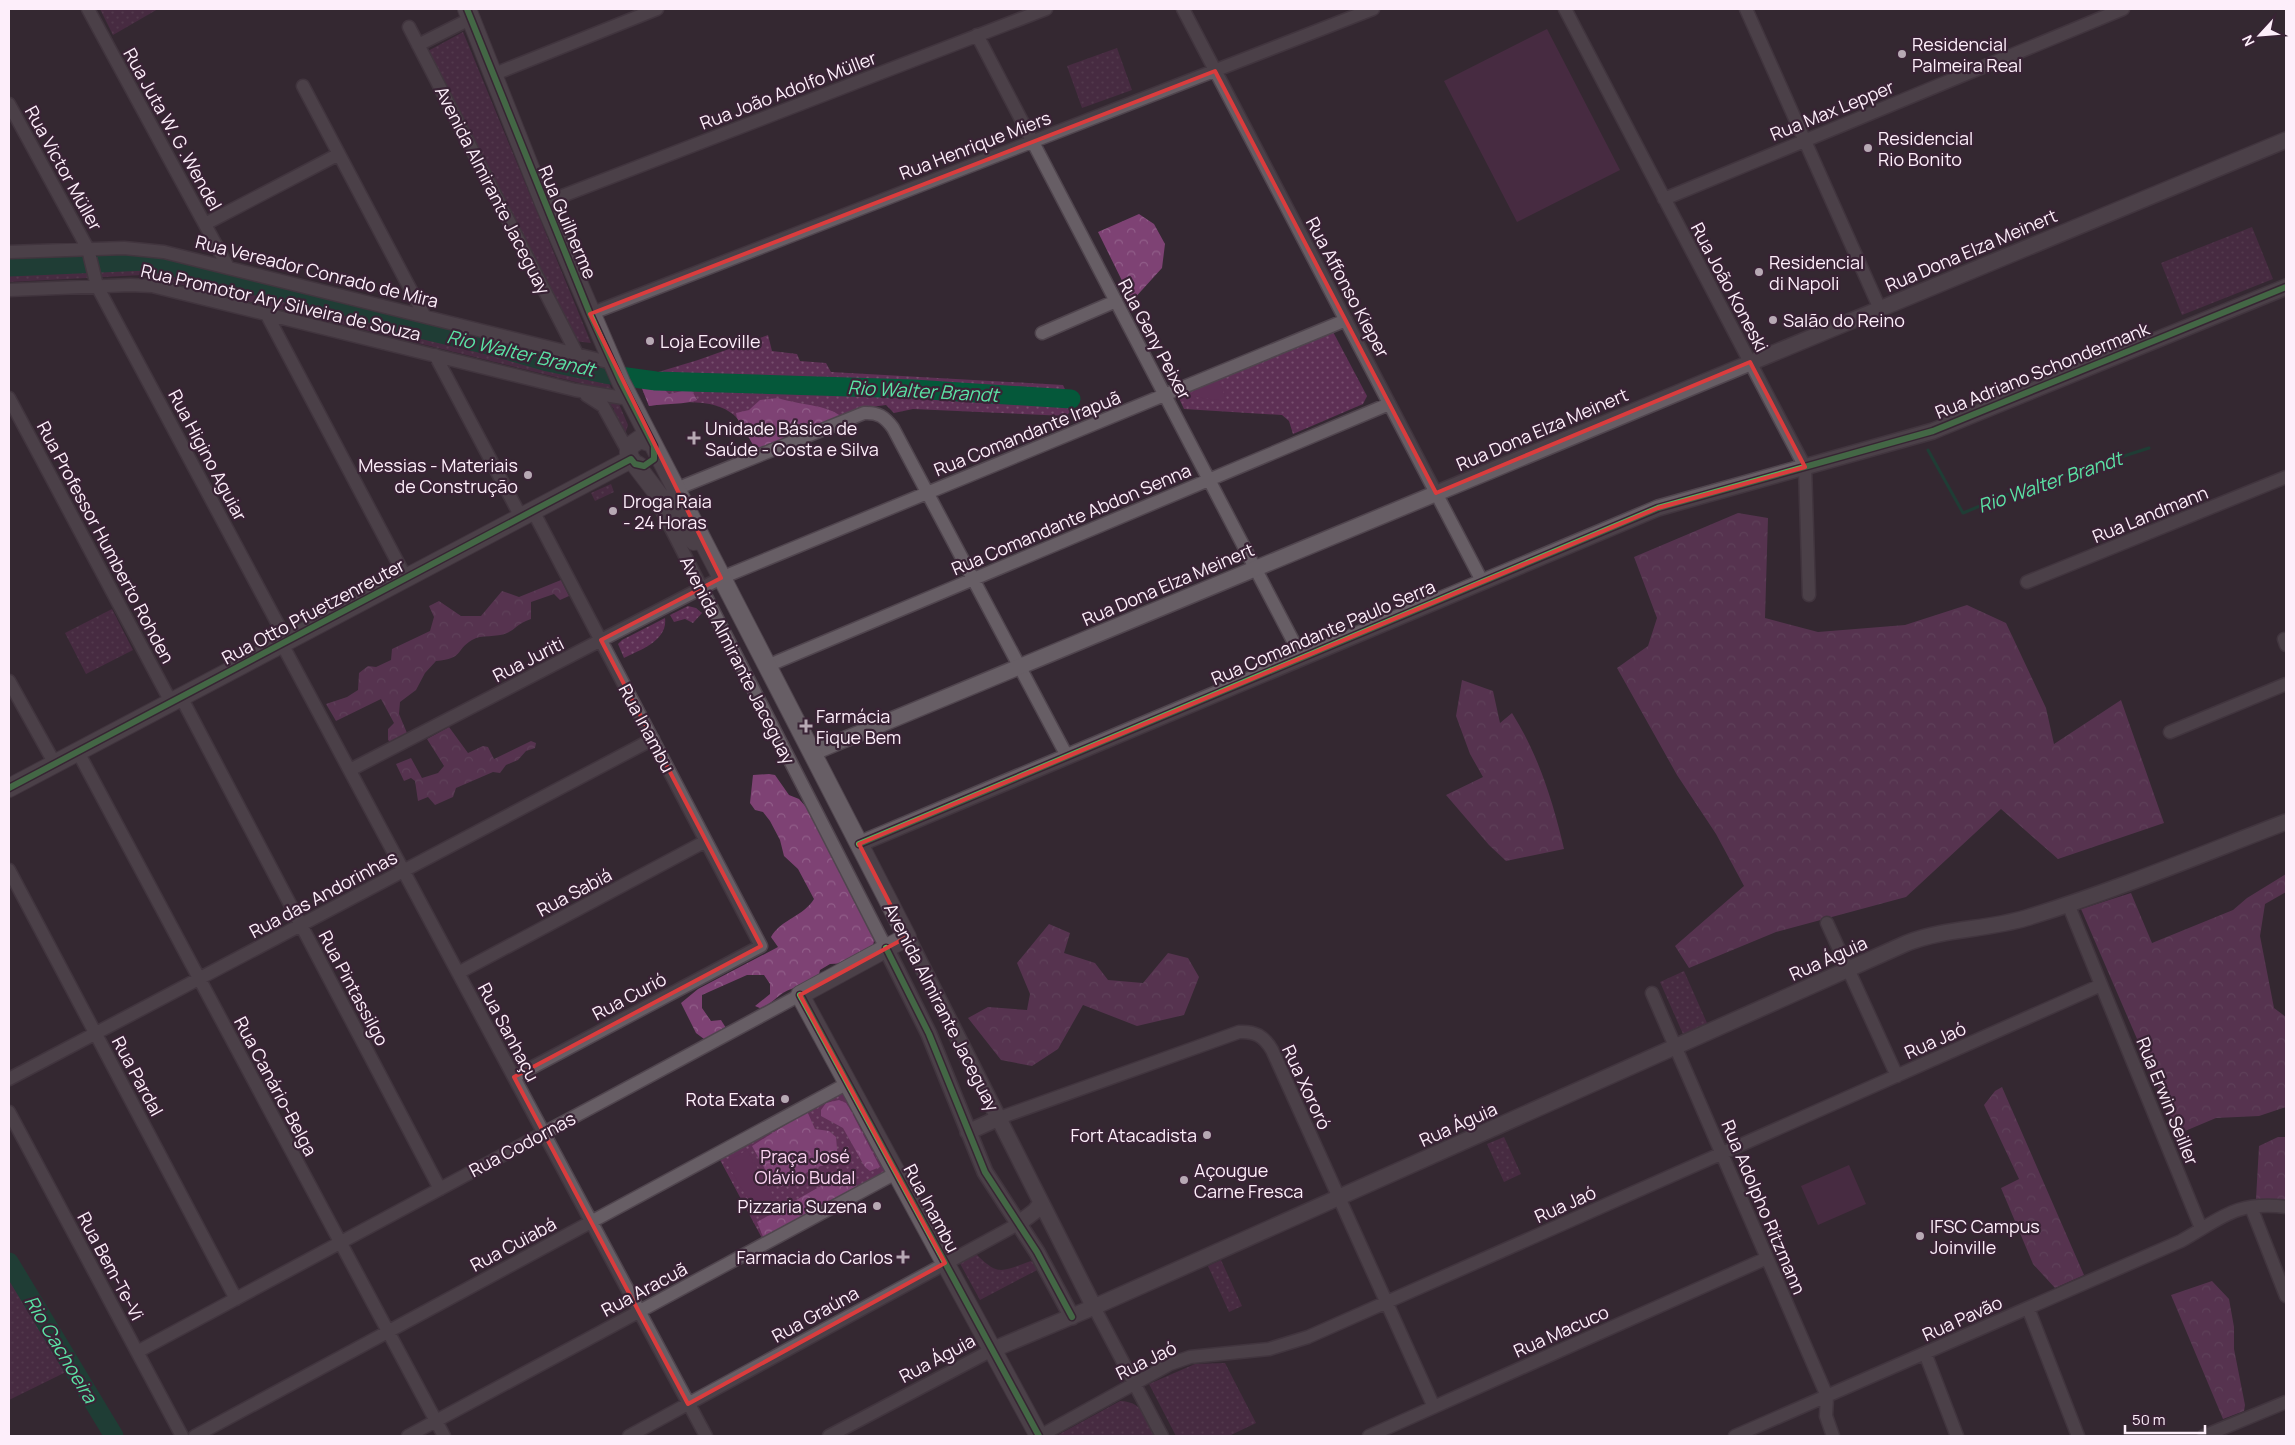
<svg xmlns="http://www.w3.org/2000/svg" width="2295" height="1445" font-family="Manrope,sans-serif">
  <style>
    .grass { fill: url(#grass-dots) }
    .forest { fill: url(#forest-crowns) }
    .pitch { fill: #5e3055 }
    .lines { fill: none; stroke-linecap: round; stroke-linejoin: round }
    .stream { stroke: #05583a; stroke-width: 3 }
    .river { stroke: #05583a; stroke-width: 19 }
    .minor-casing { stroke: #50454e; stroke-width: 15 }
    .tertiary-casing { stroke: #50454e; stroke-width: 18 }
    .secondary-casing { stroke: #50454e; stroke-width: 20 }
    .minor { stroke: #675e65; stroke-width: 12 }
    .tertiary { stroke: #675e65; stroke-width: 15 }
    .secondary { stroke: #675e65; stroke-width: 18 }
    .cycleway-casing { stroke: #392335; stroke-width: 9 }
    .cycleway { stroke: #56b35d; stroke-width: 6 }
    .marked { fill: none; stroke: #da3c3d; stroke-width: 4; stroke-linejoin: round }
    .poi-dot { fill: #b7a9b4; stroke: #392335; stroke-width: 2 }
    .labels { text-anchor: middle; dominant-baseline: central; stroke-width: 4.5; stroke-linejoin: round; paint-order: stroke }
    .poi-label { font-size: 18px; fill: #fdeefa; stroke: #392335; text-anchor: start }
    .street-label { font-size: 18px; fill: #fdeefa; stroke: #392335 }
    .park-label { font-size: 18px; fill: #fad3f1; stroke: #392335 }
    .water-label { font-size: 19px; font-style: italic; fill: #5be3a5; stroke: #392335 }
  </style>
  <defs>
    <pattern id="grass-dots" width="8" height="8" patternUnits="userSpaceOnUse" patternTransform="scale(1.25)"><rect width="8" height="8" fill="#5e3055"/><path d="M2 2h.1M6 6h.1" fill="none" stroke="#764e6e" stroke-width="1.8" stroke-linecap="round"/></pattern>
    <pattern id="forest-crowns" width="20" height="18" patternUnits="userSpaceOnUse" patternTransform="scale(1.25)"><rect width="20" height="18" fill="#7e4274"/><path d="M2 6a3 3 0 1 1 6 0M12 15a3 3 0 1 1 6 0" fill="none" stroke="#915e89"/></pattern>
  </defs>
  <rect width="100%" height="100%" fill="#342832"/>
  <path class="grass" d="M100,9H158L113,35Z
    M463,32L591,343L574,341L428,51Z
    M1117,48L1132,90L1082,108L1067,66Z
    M2252,227L2273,279L2182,315L2161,263Z
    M155,259L602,364L612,391L142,275L9,282V264Z
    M1331,328L1367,396L1363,404L1293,434L1289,421L1282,415L1184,409L1178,396L1179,388Z
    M768,335L772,351L797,354L800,361L826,363L831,372L1063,385L1074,408L1066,416L913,409L894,413L886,405L864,408L758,453C751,442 746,429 738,419C718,396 675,402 649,406L638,379H635L698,360Z
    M606,399L619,404L628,425L625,434L614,418V409Z
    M611,484L614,492L595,501L591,493Z
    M688,606L696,608L702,613L693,623L685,619L674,622L670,615Z
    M112,609L133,650L86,674L65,633Z
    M665,618C668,641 640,650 624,658L618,644L622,640Z
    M1684,971L1707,1023L1683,1034L1660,982Z
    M847,1090L891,1174L764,1242L719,1158Z
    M1504,1137L1521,1174L1504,1182L1487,1144Z
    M972,1250C998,1276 998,1273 1031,1261L1041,1268L980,1300L957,1258Z
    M1221,1260L1242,1306L1229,1312L1208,1266Z
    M9,1278L66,1372L9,1400Z
    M1225,1363L1256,1423L1229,1436H1176L1149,1384L1195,1364Z
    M1120,1401C1143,1402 1147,1418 1158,1436H1056Z"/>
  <path class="forest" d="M1139,214L1154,224L1165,244L1162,268L1132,301L1098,232Z
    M638,378L656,381L669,394L691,389L697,400C690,404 660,404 649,406Z
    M778,398C798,405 826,404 842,417L758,453L737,418L736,413L749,410L760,400Z
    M1738,513L1768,518L1765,618L1818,632L1905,625L1967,605L2006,623L2046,708L2054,744L2121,700L2164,823L2058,859L2001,809L1906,897L1776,932L1689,968L1675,946L1744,886L1716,834L1677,775L1617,668L1648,646L1657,618L1634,557Z
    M561,580L569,596L560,600L554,594L531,602V619C517,624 516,629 507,633C497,638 481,634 472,640C454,651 465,658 436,661L425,673L416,690L400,702L399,714L407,733L394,745L388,740V729L394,723L381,699L336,721L326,704L347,697L358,690L359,673L368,666L376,667L391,660L392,649L430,631L434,617L429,606L439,601L461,616H481L502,591L519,597Z
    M1462,680L1493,691L1500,723L1512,713C1538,754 1553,801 1564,849L1506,861L1489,845L1446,795L1483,777L1470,754L1456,716Z
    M449,727L468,753L483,746L488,747L494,759L531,741L536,743L535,748L526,751L518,760L506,765L500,773L493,772L456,788L453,797L435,805L428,797L418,801L415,781L411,778L404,781L396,764L411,758L422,778L438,773L444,766L427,739Z
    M769,774L775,775L789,795L799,799L815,817L875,936L873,946L849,963L830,964L820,970L818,979L811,987C783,986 783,995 762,1009L755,1006L770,994V984L764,975H747L702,995V1008L711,1021L721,1020L726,1028L713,1037L704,1039L696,1033L681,1003L698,989L778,947L771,937C780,920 804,916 814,899L798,869L784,856L780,840L770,821L763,812L755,810L750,803L753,775Z
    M2286,874V892L2265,904L2260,936L2274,1008L2286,1017V1107L2259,1116L2216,1118L2178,1134L2081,909L2131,893L2152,943L2233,910L2247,898Z
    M1049,924L1070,933L1064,953L1095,963L1108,980L1143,983L1168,953L1188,958L1199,977L1184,1015L1137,1026L1083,1005L1058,1049L1032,1066L1001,1060L968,1018L988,1007L1027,1010L1030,994L1017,963Z
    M2002,1087L2084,1275L2055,1288L2033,1264L2001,1188L2019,1179L1984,1105L1995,1091Z
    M839,1100L846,1103L851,1111L880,1167L870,1171L865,1167L843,1128L821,1116V1110L826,1103Z
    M807,1111L815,1129L829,1131L836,1137L838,1160L815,1168L781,1187L766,1171L752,1146Z
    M2278,1137H2286V1200L2256,1199L2259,1146Z
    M844,1173L858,1187L764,1239L757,1222Z
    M2212,1281L2229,1299L2234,1327V1349L2245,1405L2244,1411L2223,1419L2171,1295Z"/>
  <path class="pitch" d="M1547,29L1620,170L1517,222L1444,81Z
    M1217,377L1227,401L1186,396Z
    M747,1150L774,1197L754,1209L726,1162Z
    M1849,1165L1866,1204L1818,1225L1801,1186Z"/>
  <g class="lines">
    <path class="stream" d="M1928,450L1963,513L2021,489L2149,448"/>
    <path class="river" d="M9,267L146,261L362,310L399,324L492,346L548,362L605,374L656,381L913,389L1071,399
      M9,1262L114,1436"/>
    <defs>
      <path id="minor" d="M88,9L228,267
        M1183,9L1482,581
        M1565,9L1805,467L1809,595
        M1746,9L1880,309
        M409,27L577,354
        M977,35L1302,658
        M418,45L470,19
        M492,75L657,9
        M303,86L424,315
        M9,104L88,249L97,286L287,641
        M1664,199L2123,9
        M544,203L1046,9
        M205,224L339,154
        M9,252L124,248L164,252L612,363
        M9,290L130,285L152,286L575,390L629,399
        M590,314L1373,9
        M267,315L406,578
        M1042,333L1116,301
        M435,355L521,517
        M586,395L603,406L629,453
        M9,398L171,702
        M676,489L864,413C878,412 885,417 893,428L1067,756
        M659,505L886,948
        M2027,582L2286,477
        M2284,639L2286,645
        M282,644L706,1436
        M767,666L1389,404
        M9,681L55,764
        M181,697L440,1189
        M2170,732L2286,684
        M78,752L444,1436
        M350,770L721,578L1346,320
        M9,870L236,1299
        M2068,904L2201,1228
        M1827,923L1897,1076
        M458,973L706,841
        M1652,993L1827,1396L1826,1416L1833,1436
        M514,1077L761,946L533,511
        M9,1079L653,739
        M9,1112L182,1436
        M999,1118L1239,1032C1255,1031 1264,1036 1272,1050L1434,1407
        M2251,1207L2286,1296
        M1094,1307L1162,1436
        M2028,1308L2078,1436
        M137,1352L800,995
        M1925,1353L1957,1436
        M195,1436L848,1083
        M408,1436L896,1173
        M629,1436L1018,1224
        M829,1436L992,1350
        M1040,1436L1170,1364L1190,1357L1269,1349L1308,1337L2101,985
        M1369,1436L1767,1258
        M1735,1436L2181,1241C2222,1218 2235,1201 2286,1207
        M2204,1436L2286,1402"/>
      <path id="tertiary" d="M812,753L2286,140
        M859,844L1658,508L1933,431L2286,287
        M907,937L1094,1307
        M886,948L929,1034L985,1172L1037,1252L1072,1317
        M968,1132L999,1118
        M1018,1224L1035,1211L1041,1203
        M992,1350L1094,1307L1907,943C1945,928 1986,930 2026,918C2114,891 2200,855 2286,822"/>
      <path id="secondary" d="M467,9L544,203L621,382L907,937L800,995L1039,1436
        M635,464L694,541
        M639,466C630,462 627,455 630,446L640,439L652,443
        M9,788L631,459"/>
    </defs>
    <use href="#minor" class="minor-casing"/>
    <use href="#tertiary" class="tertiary-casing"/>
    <use href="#secondary" class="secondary-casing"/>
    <use href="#minor" class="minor"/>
    <use href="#tertiary" class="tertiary"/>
    <use href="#secondary" class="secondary"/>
    <defs>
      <path id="cycleway" d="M9,788L631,459L635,464L644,466L654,459V446L621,382L590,314L467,9
        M859,844L1658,508L1933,431L2286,287
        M886,948L929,1034L985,1172L1037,1252L1072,1317
        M800,995L1039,1436"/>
    </defs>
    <use href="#cycleway" class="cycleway-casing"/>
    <use href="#cycleway" class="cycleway"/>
  </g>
  <path d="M0 0H2295V1445H0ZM1215,71L1436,493L1750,362L1805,467L1658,508L859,844L907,937L800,995L945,1263L688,1404L514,1077L761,946L601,640L721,578L590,314Z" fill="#342832" fill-opacity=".55" fill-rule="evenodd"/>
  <path class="marked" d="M1215,71L1436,493L1750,362L1805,467L1658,508L859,844L907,937L800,995L945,1263L688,1404L514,1077L761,946L601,640L721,578L590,314Z"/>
  <g class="poi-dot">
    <circle cx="1902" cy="54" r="5"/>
    <circle cx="1868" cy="148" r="5"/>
    <circle cx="1759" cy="272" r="5"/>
    <circle cx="1773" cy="320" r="5"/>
    <circle cx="650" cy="341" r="5"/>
    <path d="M691.5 430.5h5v5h5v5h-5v5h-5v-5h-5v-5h5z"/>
    <circle cx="528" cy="475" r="5"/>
    <circle cx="613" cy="511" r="5"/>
    <path d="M803.5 718.5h5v5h5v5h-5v5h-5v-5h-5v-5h5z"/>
    <circle cx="785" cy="1099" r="5"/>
    <circle cx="1207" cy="1135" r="5"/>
    <circle cx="1184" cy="1180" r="5"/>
    <circle cx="877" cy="1206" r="5"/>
    <circle cx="1920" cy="1236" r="5"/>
    <path d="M900.5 1249.5h5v5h5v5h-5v5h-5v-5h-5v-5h5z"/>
  </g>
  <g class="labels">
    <g class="poi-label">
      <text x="1912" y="44">Residencial<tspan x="1912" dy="21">Palmeira Real</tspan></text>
      <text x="1878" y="138">Residencial<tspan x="1878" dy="21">Rio Bonito</tspan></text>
      <text x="1769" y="262">Residencial<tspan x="1769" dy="21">di Napoli</tspan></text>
      <text x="1783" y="320">Salão do Reino</text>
      <text x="660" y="341">Loja Ecoville</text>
      <text x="705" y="428">Unidade Básica de<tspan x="705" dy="21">Saúde - Costa e Silva</tspan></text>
      <text x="518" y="465" text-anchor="end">Messias - Materiais<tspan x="518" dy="21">de Construção</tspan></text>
      <text x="623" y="501">Droga Raia<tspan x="623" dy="21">- 24 Horas</tspan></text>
      <text x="816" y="716">Farmácia<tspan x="816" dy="21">Fique Bem</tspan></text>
      <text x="775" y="1099" text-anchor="end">Rota Exata</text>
      <text x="1197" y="1135" text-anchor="end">Fort Atacadista</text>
      <text x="1194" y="1170">Açougue<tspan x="1194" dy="21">Carne Fresca</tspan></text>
      <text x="867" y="1206" text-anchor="end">Pizzaria Suzena</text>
      <text x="1930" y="1226">IFSC Campus<tspan x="1930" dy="21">Joinville</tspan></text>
      <text x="893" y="1257" text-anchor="end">Farmacia do Carlos</text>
    </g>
    <g class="street-label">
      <text transform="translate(788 90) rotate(-21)">Rua João Adolfo Müller</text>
      <text transform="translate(1832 110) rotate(-22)">Rua Max Lepper</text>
      <text transform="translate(173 129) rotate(61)">Rua Juta W. G .Wendel</text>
      <text transform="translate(975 145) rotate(-21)">Rua Henrique Miers</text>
      <text transform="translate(64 168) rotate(61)">Rua Victor Müller</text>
      <text transform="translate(493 190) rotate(63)">Avenida Almirante Jaceguay</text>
      <text transform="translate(568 222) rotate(67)">Rua Guilherme</text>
      <text transform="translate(1971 250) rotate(-23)">Rua Dona Elza Meinert</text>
      <text transform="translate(317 271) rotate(14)">Rua Vereador Conrado de Mira</text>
      <text transform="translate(1348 287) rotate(62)">Rua Affonso Kieper</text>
      <text transform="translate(1730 287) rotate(62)">Rua João Koneski</text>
      <text transform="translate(281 302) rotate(13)">Rua Promotor Ary Silveira de Souza</text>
      <text transform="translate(1155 339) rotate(62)">Rua Geny Peixer</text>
      <text transform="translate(2042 370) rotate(-22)">Rua Adriano Schondermank</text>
      <text transform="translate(1542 429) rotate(-23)">Rua Dona Elza Meinert</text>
      <text transform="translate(1027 433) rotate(-22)">Rua Comandante Irapuã</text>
      <text transform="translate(208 455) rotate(62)">Rua Higino Aguiar</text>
      <text transform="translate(2150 514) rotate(-22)">Rua Landmann</text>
      <text transform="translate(1071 519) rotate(-23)">Rua Comandante Abdon Senna</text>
      <text transform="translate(106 542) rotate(62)">Rua Professor Humberto Rohden</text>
      <text transform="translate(1168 584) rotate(-23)">Rua Dona Elza Meinert</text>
      <text transform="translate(313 611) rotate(-28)">Rua Otto Pfuetzenreuter</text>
      <text transform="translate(1323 632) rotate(-23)">Rua Comandante Paulo Serra</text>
      <text transform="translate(528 659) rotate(-27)">Rua Juriti</text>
      <text transform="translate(738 660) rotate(63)">Avenida Almirante Jaceguay</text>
      <text transform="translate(647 728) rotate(62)">Rua Inambu</text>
      <text transform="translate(574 892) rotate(-28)">Rua Sabiá</text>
      <text transform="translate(323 894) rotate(-28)">Rua das Andorinhas</text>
      <text transform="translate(1828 958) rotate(-24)">Rua Águia</text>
      <text transform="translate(354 988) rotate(62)">Rua Pintassilgo</text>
      <text transform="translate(629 996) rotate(-28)">Rua Curió</text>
      <text transform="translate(942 1007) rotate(63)">Avenida Almirante Jaceguay</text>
      <text transform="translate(509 1032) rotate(62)">Rua Sanhaçu</text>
      <text transform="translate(1935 1040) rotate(-24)">Rua Jaó</text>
      <text transform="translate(138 1076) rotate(62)">Rua Pardal</text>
      <text transform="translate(276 1086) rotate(62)">Rua Canário-Belga</text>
      <text transform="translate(1307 1087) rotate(65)">Rua Xororó</text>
      <text transform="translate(2168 1101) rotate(68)">Rua Erwin Seiller</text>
      <text transform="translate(1458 1124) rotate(-24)">Rua Águia</text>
      <text transform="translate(522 1144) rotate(-28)">Rua Codornas</text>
      <text transform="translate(1565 1204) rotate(-24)">Rua Jaó</text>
      <text transform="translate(1764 1207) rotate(67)">Rua Adolpho Ritzmann</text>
      <text transform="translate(932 1208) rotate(62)">Rua Inambu</text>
      <text transform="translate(513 1244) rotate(-28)">Rua Cuiabá</text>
      <text transform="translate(111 1266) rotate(62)">Rua Bem-Te-Vi</text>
      <text transform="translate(644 1289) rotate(-28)">Rua Aracuã</text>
      <text transform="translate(815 1314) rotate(-29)">Rua Graúna</text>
      <text transform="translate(1962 1318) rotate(-24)">Rua Pavão</text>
      <text transform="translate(1561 1331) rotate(-24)">Rua Macuco</text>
      <text transform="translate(937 1358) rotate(-28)">Rua Águia</text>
      <text transform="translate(1146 1360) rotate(-26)">Rua Jaó</text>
    </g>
    <g class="park-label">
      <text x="805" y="1156">Praça José<tspan x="805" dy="21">Olávio Budal</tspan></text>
    </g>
    <g class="water-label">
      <text transform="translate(521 353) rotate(13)">Rio Walter Brandt</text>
      <text transform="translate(923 391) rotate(3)">Rio Walter Brandt</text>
      <text transform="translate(2050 482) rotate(-19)">Rio Walter Brandt</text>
      <text transform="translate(61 1349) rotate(59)">Rio Cachoeira</text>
    </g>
  </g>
  <rect width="2295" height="1445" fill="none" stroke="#fdeefa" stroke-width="20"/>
  <g transform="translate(2260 35) rotate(244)" stroke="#392335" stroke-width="4" paint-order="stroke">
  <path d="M0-4L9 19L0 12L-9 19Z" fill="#fdeefa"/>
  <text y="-8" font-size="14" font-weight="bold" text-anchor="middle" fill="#fdeefa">N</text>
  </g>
  <path d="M2125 1425v8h80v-8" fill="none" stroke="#fdeefa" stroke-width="2.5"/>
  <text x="2132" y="1425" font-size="15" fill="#fdeefa" stroke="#392335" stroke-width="4" paint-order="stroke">50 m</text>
</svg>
